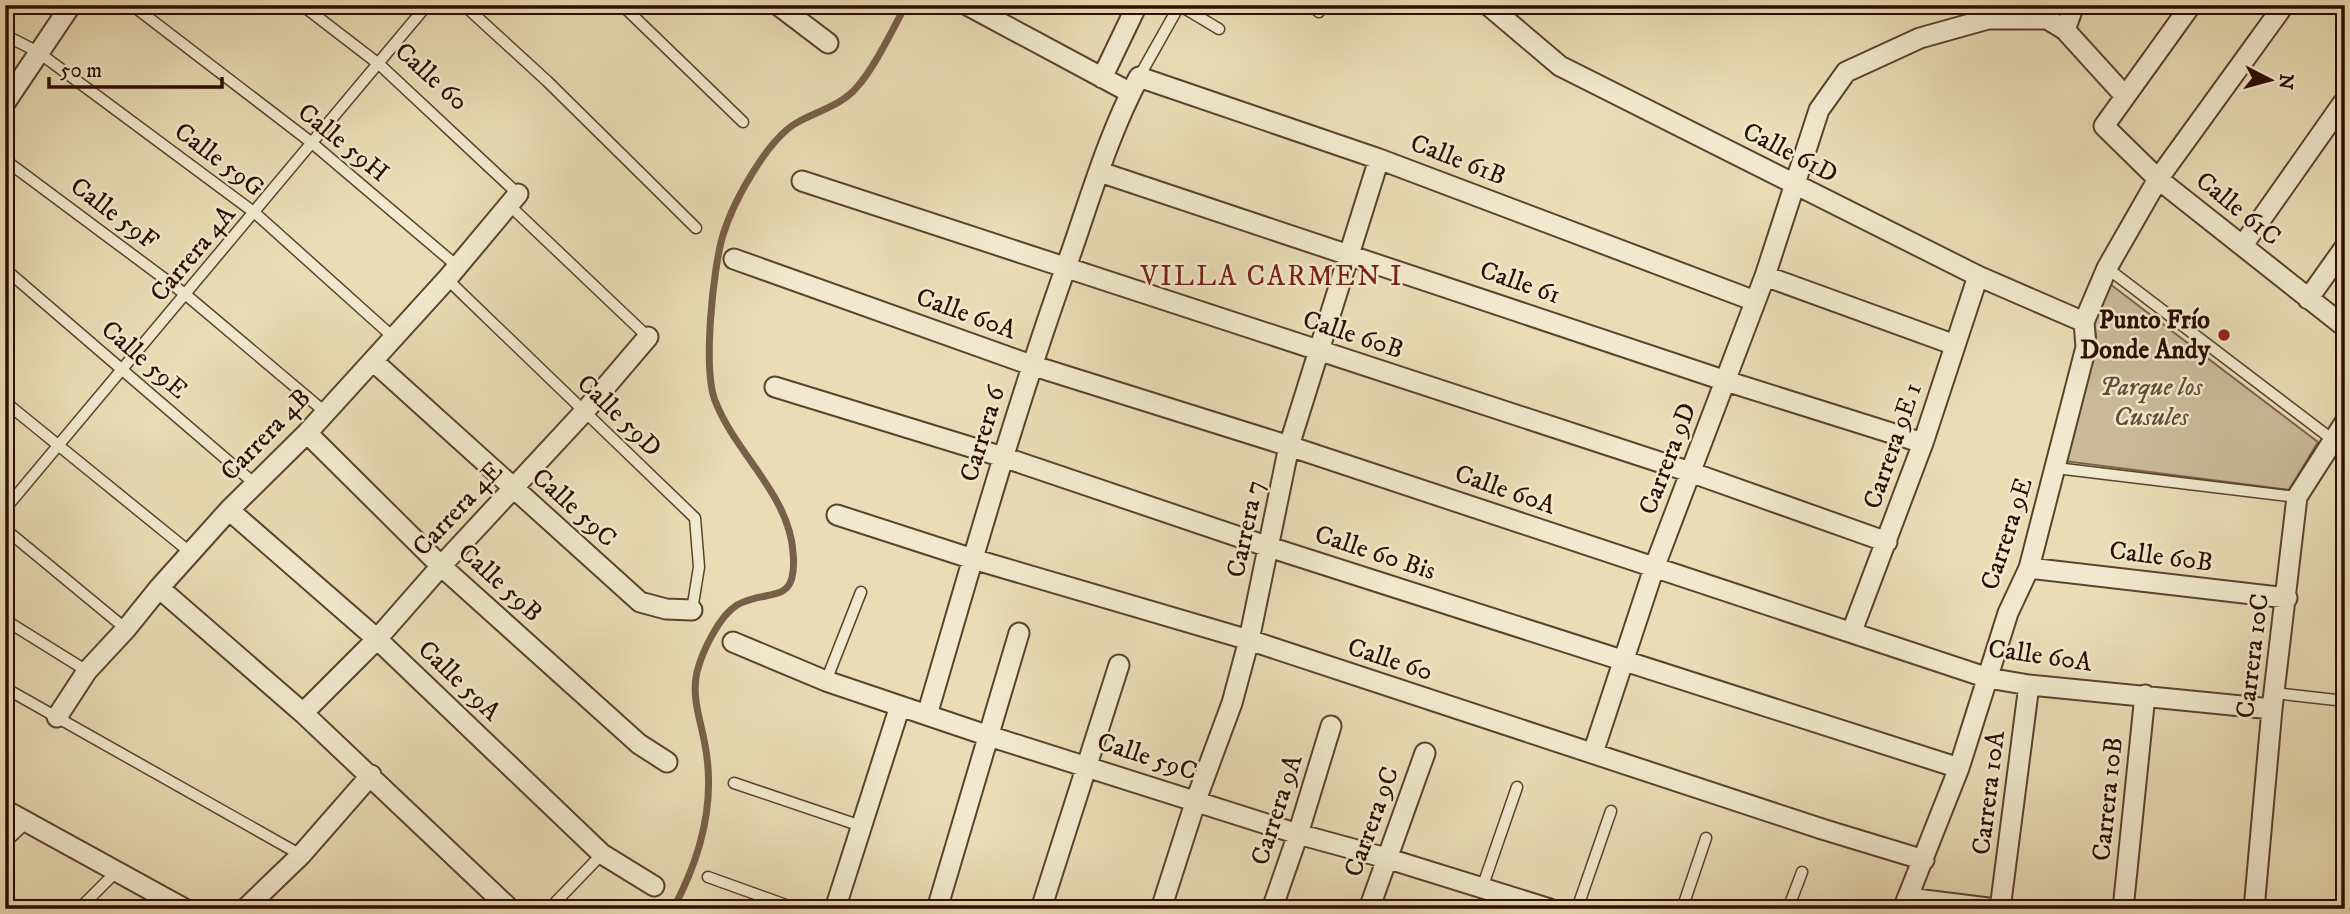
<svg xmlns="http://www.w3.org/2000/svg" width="2350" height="914" font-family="'IM FELL DW Pica',serif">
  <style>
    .green { fill: #caba97; stroke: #7b644c; stroke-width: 2 }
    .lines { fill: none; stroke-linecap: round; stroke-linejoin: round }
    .stream { stroke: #775f49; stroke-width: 7 }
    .lane-casing { stroke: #5c412f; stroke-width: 13 }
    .street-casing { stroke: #5c412f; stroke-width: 23 }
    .lane { stroke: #f1e9cf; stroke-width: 10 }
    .street { stroke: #f1e9cf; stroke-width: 19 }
    .poi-dot { fill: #8f2418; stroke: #f1e9cf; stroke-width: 2.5 }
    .labels { text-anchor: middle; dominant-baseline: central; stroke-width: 5; stroke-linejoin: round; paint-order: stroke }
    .street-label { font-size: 26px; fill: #2c0d02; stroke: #f1e9cf }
    .poi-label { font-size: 26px; font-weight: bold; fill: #2c0d02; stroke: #f1e9cf; text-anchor: end }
    .park-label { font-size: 26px; font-style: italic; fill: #634a36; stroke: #f1e9cf }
    .neighbourhood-label { font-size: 28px; letter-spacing: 2px; fill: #7a1f14; stroke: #f1e9cf }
  </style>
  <rect width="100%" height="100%" fill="#eaddb5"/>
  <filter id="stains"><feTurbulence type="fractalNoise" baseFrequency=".00286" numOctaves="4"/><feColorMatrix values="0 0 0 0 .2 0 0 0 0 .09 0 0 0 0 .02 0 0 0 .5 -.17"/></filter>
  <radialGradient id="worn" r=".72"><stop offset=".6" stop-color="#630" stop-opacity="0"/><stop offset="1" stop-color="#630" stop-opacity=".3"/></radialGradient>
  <path class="green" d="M2110,284L2318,442L2289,490L2064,461L2096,337L2094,322Z"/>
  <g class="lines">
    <path class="stream" d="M673,909C700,859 716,802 705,745C701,721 691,697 697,672C702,652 719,616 737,605C769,587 798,608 793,552C789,495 737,455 716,403C702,372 713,268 723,235C733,202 768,138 798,122C818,111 842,105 857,87C875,67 892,30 906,5"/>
    <defs>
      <path id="lane" d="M132,5L312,143L457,266
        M302,5L380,65L518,194
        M464,5L547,81L696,228
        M622,5L743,122
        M1179,5L1219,29
        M1310,5L1319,12
        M5,35L38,52L255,213L393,337
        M1139,77L1179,6
        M5,160L185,294L325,412
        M509,205L648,337
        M2107,268L2333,440
        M5,269L255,484
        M447,279L695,518L699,567L692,610
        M5,402L191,553
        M2056,468L2297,497
        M5,509L427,5
        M5,529L126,629
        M5,620L87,671
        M826,681L861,592
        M5,688L301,855
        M2274,693L2345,701
        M734,783L861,826
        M5,843L28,821
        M708,877L797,909
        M1482,888L1517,787
        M79,909L117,871
        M549,909L602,854
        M1577,909L1611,811
        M1682,909L1706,838
        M1788,909L1802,872"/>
      <path id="street" d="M778,5L828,43
        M967,5L1131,93
        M1488,5L1560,66L1978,276L2084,322
        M2074,5L2065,30L2125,96
        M2191,5L2104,126L2158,179L2345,327
        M1102,78L1137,5
        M5,103L71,5
        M1100,172L1726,381L1923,443
        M802,181L1690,472L1887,542
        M2243,245L2345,100
        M734,259L1031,365L1289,446L1988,678L2029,685L2272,709
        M1765,276L1955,345
        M2308,299L2345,247
        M373,361L640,602L666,609L692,610
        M775,387L1003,457L1269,547L1959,768
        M307,433L441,566L639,744L667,762
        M229,510L377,639L602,854L654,886
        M837,515L973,559L1249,640L1822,829L1924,860
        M2029,568L2287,598
        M159,588L303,713L510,909
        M1852,631L1923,443L1978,276
        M733,642L826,681L989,736L1298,834L1386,858L1550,909
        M303,713L377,639L441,566L584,412L648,337
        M927,715C973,559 1017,402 1072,250C1092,192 1110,131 1139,77L1379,159L1755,301
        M57,717L87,671L126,629L159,588L229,510L307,433L447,279L518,194
        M1593,753L1654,568L1765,276L1819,110L1846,72L1920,38L1988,19H2047L2065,30
        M5,810L185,909
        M1908,898L1996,909
        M245,909L301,855L371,775
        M835,909L900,706
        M937,909L1019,633
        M1041,909L1119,665
        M1161,909L1196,800L1232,703L1249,640L1289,446L1379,159
        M1272,909L1298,834L1331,726
        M1369,909L1425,753
        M1903,909L1959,768L2008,613L2029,568L2086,347L2084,322L2107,268L2158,179L2284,5
        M2000,909L2029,685
        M2123,909L2145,695
        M2254,909L2272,709L2297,497L2345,422"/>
    </defs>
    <use href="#lane" class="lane-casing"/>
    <use href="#street" class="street-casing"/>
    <use href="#lane" class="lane"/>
    <use href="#street" class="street"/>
  </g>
  <circle class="poi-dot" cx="2224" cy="335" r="7"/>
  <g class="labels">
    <g class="street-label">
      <text transform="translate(431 77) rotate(42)">Calle 60</text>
      <text transform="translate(343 143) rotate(39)">Calle 59H</text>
      <text transform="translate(1790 153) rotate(27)">Calle 61D</text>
      <text transform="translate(219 160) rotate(37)">Calle 59G</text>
      <text transform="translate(1458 160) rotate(21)">Calle 61B</text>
      <text transform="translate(2238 209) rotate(39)">Calle 61C</text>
      <text transform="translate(114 214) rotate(37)">Calle 59F</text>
      <text transform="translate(193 254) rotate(-50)">Carrera 4A</text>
      <text transform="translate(1520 283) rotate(19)">Calle 61</text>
      <text transform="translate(966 314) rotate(20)">Calle 60A</text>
      <text transform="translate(1353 335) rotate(18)">Calle 60B</text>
      <text transform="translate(144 360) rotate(41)">Calle 59E</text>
      <text transform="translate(619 416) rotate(44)">Calle 59D</text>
      <text transform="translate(983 434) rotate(-73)">Carrera 6</text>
      <text transform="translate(266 435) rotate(-46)">Carrera 4B</text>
      <text transform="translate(1893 446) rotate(-71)">Carrera 9E 1</text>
      <text transform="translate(1668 459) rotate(-69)">Carrera 9D</text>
      <text transform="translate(1505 490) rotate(19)">Calle 60A</text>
      <text transform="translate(574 508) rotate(42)">Calle 59C</text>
      <text transform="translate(458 509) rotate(-47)">Carrera 4E</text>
      <text transform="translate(1246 529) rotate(-78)">Carrera 7</text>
      <text transform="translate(2007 534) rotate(-72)">Carrera 9E</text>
      <text transform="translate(1375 553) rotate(18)">Calle 60 Bis</text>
      <text transform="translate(2161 557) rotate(7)">Calle 60B</text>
      <text transform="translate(500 583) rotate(42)">Calle 59B</text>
      <text transform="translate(2040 656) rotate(8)">Calle 60A</text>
      <text transform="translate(2253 656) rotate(-83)">Carrera 10C</text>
      <text transform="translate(1390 660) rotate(18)">Calle 60</text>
      <text transform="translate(459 681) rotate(44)">Calle 59A</text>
      <text transform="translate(1147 757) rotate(18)">Calle 59C</text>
      <text transform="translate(1989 793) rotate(-83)">Carrera 10A</text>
      <text transform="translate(2108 799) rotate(-84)">Carrera 10B</text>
      <text transform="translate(1277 810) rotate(-72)">Carrera 9A</text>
      <text transform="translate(1372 822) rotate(-70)">Carrera 9C</text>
    </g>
    <g class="poi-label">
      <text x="2210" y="320">Punto Frío<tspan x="2210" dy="30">Donde Andy</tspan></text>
    </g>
    <g class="park-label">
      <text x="2151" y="387">Parque los<tspan x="2151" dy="30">Cusules</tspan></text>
    </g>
    <g class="neighbourhood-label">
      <text x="1272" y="276">VILLA CARMEN I</text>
    </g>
  </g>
  <rect width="2350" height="914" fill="none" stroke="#eaddb5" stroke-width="28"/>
  <rect x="7" y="7" width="2336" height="900" fill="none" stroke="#2c0d02" stroke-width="3.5"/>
  <rect x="14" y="14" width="2322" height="886" fill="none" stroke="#2c0d02" stroke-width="2"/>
  <g transform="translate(2270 80) rotate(96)" stroke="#f1e9cf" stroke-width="5" paint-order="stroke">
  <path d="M0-5L12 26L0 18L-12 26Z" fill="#2c0d02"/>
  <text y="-10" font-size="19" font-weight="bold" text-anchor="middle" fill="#2c0d02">N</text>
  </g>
  <path d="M49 77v10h173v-10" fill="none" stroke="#2c0d02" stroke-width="3.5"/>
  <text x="60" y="77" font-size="21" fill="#2c0d02" stroke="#f1e9cf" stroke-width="5" paint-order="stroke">50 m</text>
  <rect width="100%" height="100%" filter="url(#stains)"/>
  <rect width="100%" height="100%" fill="url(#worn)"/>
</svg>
